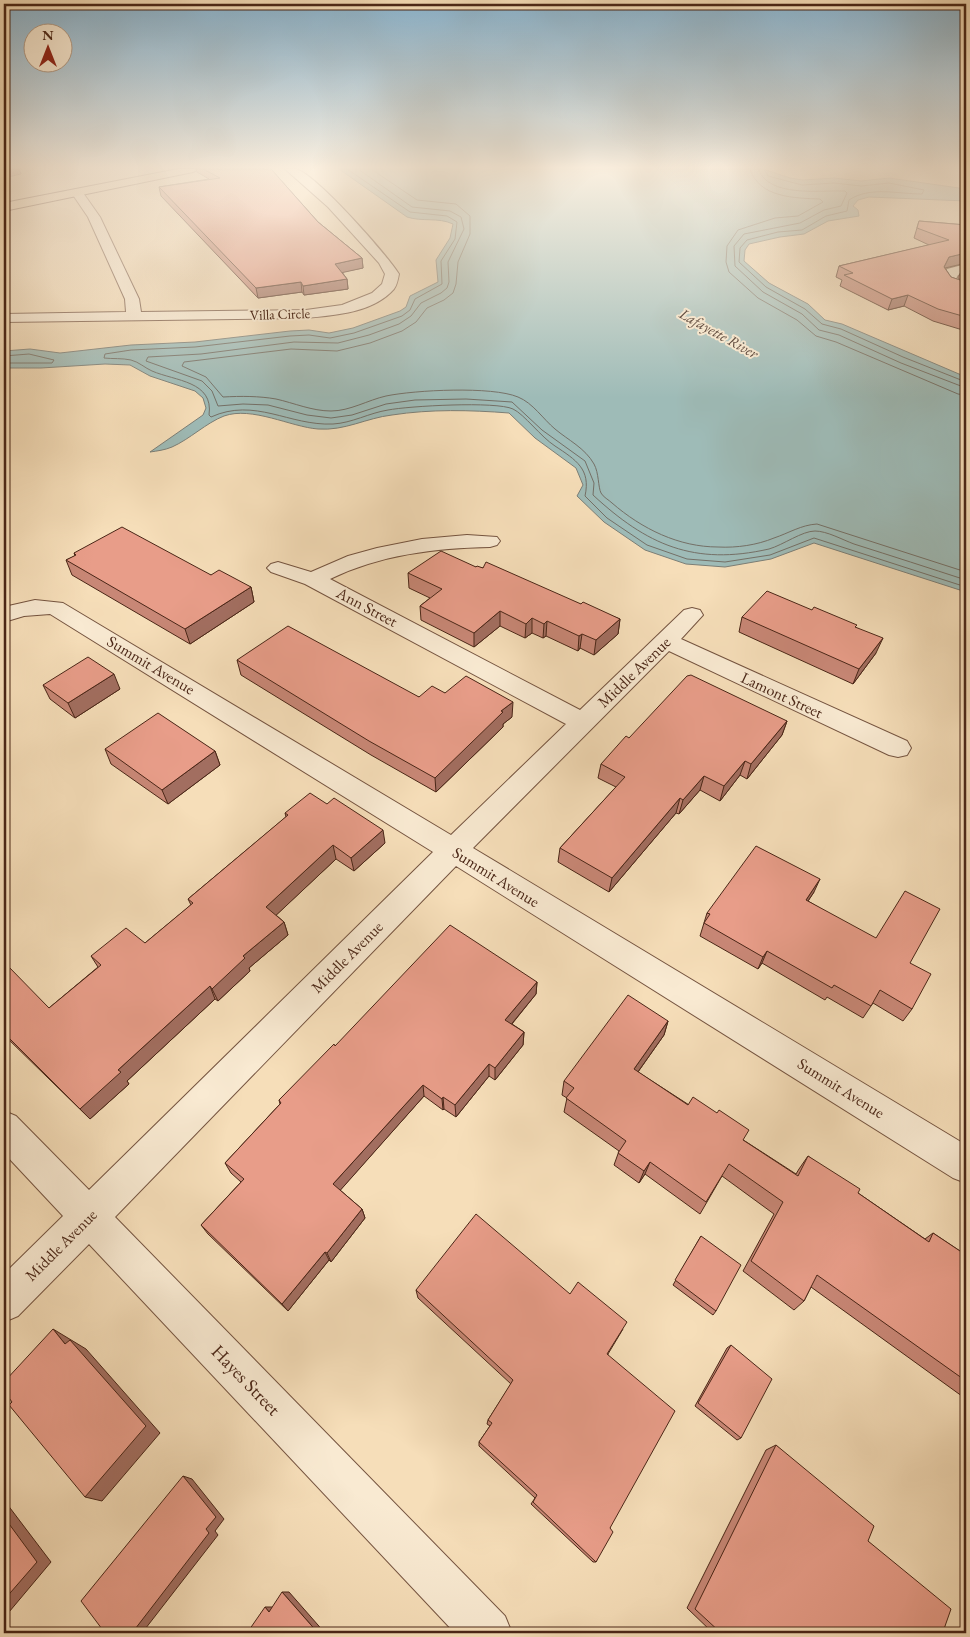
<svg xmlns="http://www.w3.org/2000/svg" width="970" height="1637" font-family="'EB Garamond',serif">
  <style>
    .water { fill: #9ebbb7; stroke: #7c7f77 }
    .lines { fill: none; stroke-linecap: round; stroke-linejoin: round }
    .shore { stroke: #747067; stroke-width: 1 }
    .minor-casing { stroke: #755440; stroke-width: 2 }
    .primary-casing { stroke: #4a2617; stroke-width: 2 }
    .minor { fill: #f9ead2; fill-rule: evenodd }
    .primary { fill: #f6deb9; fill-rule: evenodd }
    .wall { fill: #c88776; stroke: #4a2617 }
    .shaded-wall { fill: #a26e60; stroke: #4a2617 }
    .building { fill: #e89d89; stroke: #4a2617 }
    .labels { text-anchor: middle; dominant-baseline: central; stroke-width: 4; stroke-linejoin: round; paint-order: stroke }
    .far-street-label { font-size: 14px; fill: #4a2617; stroke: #f9ead2 }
    .far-water-label { font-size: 15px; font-style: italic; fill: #5f4b3f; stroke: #f9ead2 }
    .street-label { font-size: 16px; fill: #4a2617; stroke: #f9ead2 }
    .near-street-label { font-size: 19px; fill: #4a2617; stroke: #f9ead2 }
  </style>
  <rect width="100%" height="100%" fill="#f6deb9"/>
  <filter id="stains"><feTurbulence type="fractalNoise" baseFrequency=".004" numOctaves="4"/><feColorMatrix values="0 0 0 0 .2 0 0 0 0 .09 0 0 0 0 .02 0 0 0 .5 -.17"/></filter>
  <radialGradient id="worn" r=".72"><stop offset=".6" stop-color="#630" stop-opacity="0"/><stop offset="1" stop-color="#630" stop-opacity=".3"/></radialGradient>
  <path class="water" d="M339,169H763L790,178L803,180L834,178L861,181L889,178L966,189V201L869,197L858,200L853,206L858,210L859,216L828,221L804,234L780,237L749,244L745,250L744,261L769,283L808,304L825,320L842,324L966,377V592L814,543L771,559L725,567L686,564L645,550L604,522L577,496L583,485L576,468L535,438L509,413C470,410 431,409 392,415C366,418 345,431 318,429C291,427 252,406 224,416C206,423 190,439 172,447C165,450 157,451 150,452L203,415L206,408L203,398L195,391L150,376L130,365L105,364L41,368H4V351L30,349L60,353L131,345L195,342L290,331L309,330L329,333L353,328L400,311L406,307L410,296L438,282L436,260L450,238L453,224C438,217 422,222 407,217Z"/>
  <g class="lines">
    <path class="shore" d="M347,169L410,212L447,216L457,222L455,239L441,261L442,284L415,299L410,310L402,316L354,333L330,338L309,335L290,336L195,347L131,350L105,354L104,358C113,359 122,358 131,360C139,362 145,368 152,371C175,381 214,381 209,415L211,417C255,397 289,426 333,424C352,423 369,413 388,410C409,406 496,401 513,409C524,414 541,437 555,446C576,460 591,469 585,496L607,518L647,545L687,559L725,562L770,555L814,538L966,587
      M358,169L412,207L450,211L461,217L464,229L448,262L449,282L447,288L441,293L421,303L411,316L399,324L369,335L338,343L294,342L201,354L148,357L146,361L202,381L212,391L218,406L243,404L268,405L307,415L331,418L352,415L386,404L415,400L466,399L512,402L542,430L585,461L594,483L593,495C647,545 694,566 769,549C783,545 802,531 815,531C827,531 843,540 854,544C892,556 929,568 966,580
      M371,169L417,200L456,204L470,216V234L458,262L456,284L453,293L444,300L427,308L416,322L402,331L370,343L337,351L291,349L184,362L182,366L206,377L223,397C241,396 259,396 276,399C294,403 312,411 331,411C350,411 368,400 386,396C415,390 492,386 518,397C533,403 543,419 555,429C568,440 585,448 594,464C599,473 598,487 601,493C603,497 609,500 612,503C642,529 679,547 718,547C737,548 757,545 774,538C789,533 801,525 817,524L966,572
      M750,169C759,198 795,198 820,199L823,202L798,216L775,218L738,230L727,246L726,262L729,272L758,298L797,320L816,336L836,342L958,394L966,395
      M758,169C769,198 819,190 845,191L847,193L841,206L824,210L800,223L744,234L734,246L735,266L763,292L802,314L819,330L839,335L901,363L966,388
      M764,169L768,176L802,185L834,183L861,186L889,183L924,190L922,194C898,194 870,186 849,200L847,211L826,216L802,230L778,232L747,240L740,248L739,262L766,287L805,309L822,324L841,329L903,357L966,382
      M4,356L29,354L54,360L52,363H4"/>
    <defs>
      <path id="minor" d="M285,169C288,169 293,168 296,169C317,175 386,254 399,274C398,279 397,285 394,289C373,313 335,315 306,318L4,322V314L126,312L125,299L88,217L71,192L77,189L81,190L100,217L139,299L141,312L306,310L342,305L372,293L382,284L385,274L379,263L328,207Z
        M966,264V272L958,275L956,279L966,285V294L948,287L942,279L947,269Z
        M467,535L497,537L500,541L497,545L490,547C434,548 380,555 330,579L580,710L684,610L692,608L700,610L703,615L681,639L907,741L911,748L907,755L898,757L889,755L669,651L473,848L966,1145V1183L953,1178L456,866L115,1217L505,1616L512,1633H455L89,1244L18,1316L4,1322V1274L63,1216L4,1153V1111L16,1116L89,1190L433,852L50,614L24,616L4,622V607L35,600L63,603L451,835L566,724L305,584L271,572L267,568L271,564L278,562L311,572L348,556L377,548L422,539Z"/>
      <path id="primary" d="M178,169H199L193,172L4,211V203Z"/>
    </defs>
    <use href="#minor" class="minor-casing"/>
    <use href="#primary" class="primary-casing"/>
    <use href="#minor" class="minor"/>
    <use href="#primary" class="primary"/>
  </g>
  <path class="wall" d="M196,169H271L318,222L362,258L363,268L342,272L347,279L348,289L304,295L302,292L258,298L161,196L159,187L209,179L197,172Z
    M919,221L966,225V263L945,268L951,277L962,281L958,278L963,267L966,265V331L933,321L904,306L888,310L840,286L842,280L836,277L839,266L929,245L914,238Z
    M74,553L211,575L251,587L254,602L190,644L72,575L66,560L75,556Z
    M476,567L483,568L620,619L618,634L594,655L580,648L578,651L546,636L543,638L532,633L525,638L500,626L474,647L421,620L420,606L430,598L409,588L408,573Z
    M742,617L856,627L876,653L853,684L739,632Z
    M237,660L419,697L445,693L512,717L503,724V727L436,792L371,755L241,675Z
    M43,685L120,689L75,718L50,699Z
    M787,721L782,735L747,779L740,775L720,801L700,790L679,814L676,813L609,892L558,862L560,848L616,787L598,778L601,764L629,738Z
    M105,749L215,751L220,765L168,804L111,764Z
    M285,813L385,843L354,871L336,859L276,915L284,922L288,935L249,968L250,971L218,1001L215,999L127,1081L129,1084L90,1119L4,1035V968L49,1008L98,967L91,956L145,943L191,905L188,899L286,817Z
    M814,892L808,901L910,963L912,1009L903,1021L873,1003L863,1018L827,997L825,1000L762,963L758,969L700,936L707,913Z
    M537,982L536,994L512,1024L524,1032L523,1045L495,1080L489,1076L456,1117L444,1109L443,1110L424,1096L340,1190L362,1209L365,1218L331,1262L329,1260L288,1311L208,1234L201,1225L241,1182L231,1173L225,1163L280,1104L279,1100L335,1046Z
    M668,1021L664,1035L638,1072L796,1174L799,1169L808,1156L858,1193L925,1239L933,1233L966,1255V1399L811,1287L804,1301L794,1310L743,1271L774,1214L722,1176L700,1214L645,1174L639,1183L614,1165L619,1151L564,1112L567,1098L562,1095L564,1081Z
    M701,1236L716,1311L713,1315L673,1285Z
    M416,1290L570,1294L623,1329L608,1354L610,1528L596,1562H593L531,1504L535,1498L479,1446V1442L490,1426L487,1424L488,1420L511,1384L418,1298Z
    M731,1345L741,1438L737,1440L695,1406L727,1348Z
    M776,1445L868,1541L949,1633H713L687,1608L766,1450Z"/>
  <path class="shaded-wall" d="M4,169H19L21,174L4,178Z
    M966,253V263L945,268L944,267L949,257Z
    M362,258L363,268L336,274L335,264Z
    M347,279L348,289L304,295L303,286Z
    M301,282L302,292L258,298L256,288Z
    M908,295L904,306L888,310L892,299Z
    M251,587L254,602L190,644L185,629Z
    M500,611V626L474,647V633Z
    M532,618V633L525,638L526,624Z
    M620,619L618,634L594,655L596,640Z
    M547,621L546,636L543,638L544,624Z
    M582,634L580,648L578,651L579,636Z
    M883,638L876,653L853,684L859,669Z
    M114,674L120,689L75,718L68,703Z
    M513,702L512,717L503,724V727L436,792L435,778L501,711Z
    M787,721L782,735L747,779L751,764Z
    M215,751L220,765L168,804L162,790Z
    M745,761L740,775L720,801L724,786Z
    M704,776L700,790L679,814L683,800Z
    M680,798L676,813L609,892L612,878Z
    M383,830L385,843L354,871L351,858Z
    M333,845L336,859L270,921L266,907Z
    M820,879L814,892L800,913L806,900Z
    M284,922L288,935L249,968L250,971L218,1001L212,989L243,956Z
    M767,951L762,963L758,969L763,957Z
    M537,982L536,994L505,1032V1020Z
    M210,986L215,999L127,1081L129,1084L90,1119L80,1109L118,1070Z
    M668,1021L664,1035L630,1083L634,1069Z
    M524,1032L523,1045L495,1080V1068Z
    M489,1064V1076L456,1117L455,1105Z
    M423,1085L424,1096L337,1194L333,1184Z
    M443,1097L444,1109L443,1110L442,1099Z
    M650,1162L645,1174L639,1183L644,1171Z
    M362,1209L365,1218L331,1262L327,1253Z
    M325,1252L329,1260L288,1311L282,1304Z
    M53,1329L86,1349L160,1433L102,1501L85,1497L65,1344Z
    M183,1476L192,1479L224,1519L215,1531L218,1535L142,1633H132L206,1529Z
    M4,1500L51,1562L4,1618Z
    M282,1592H289L325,1633H318Z
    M265,1607H272L276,1611L269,1612Z"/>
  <path class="building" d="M203,169H271L318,222L362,258L335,264L347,279L303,286L301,282L256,288L159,187L220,178Z
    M919,221L966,225V253L949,257L944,267L951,277L966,282V317L938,309L908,295L892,299L844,275L853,273L839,266L949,240L917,228Z
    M966,265V270L963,267Z
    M122,527L211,575L219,570L251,587L185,629L66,560L76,555L74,553Z
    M441,551L476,567L477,566L483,568L486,562L581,604L583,602L620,619L596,640L582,634L579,636L547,621L544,624L532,618L526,624L500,611L474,633L420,606L442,589L408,573Z
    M767,591L812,610L814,607L857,625L855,627L883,638L859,669L742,617Z
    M288,626L419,697L432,686L445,693L466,676L513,702L501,711L503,712L435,778L369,741L237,660Z
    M88,657L114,674L68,703L43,685Z
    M691,675L787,721L751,764L745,761L724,786L704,776L683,800L680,798L612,878L560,848L625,777L601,764L626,736L629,738L687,676Z
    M158,713L215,751L162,790L105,749Z
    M310,793L327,804L334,798L383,830L351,858L333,845L266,907L284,922L243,956L245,958L212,989L210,986L118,1070L121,1072L80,1109L4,1033V968L7,965L49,1008L101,965L91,956L126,928L145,943L193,903L188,899L288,815L285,813Z
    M756,846L820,879L806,900L876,938L905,891L940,909L910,963L931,974L912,1009L880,990L871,1006L834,985L832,988L767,951L763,957L704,923L710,914L707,913Z
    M450,925L537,982L505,1020L524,1032L495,1068L489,1064L455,1105L443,1097L442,1099L423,1085L333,1184L362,1209L327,1253L325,1252L282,1304L201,1225L244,1179L225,1163L281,1103L279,1100L334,1044L335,1046Z
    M628,995L668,1021L634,1069L688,1105L693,1097L717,1113L719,1110L749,1130L743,1140L798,1176L808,1156L860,1189L858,1193L929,1242L933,1233L966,1255V1381L817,1275L804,1301L751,1261L783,1202L729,1164L706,1202L650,1162L644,1171L618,1153L626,1141L566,1098L574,1088L564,1081Z
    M476,1214L570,1294L578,1282L627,1322L607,1354L675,1411L610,1528L613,1532L596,1562L533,1502L537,1495L479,1442L492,1423L488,1420L513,1380L416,1290Z
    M701,1236L741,1265L716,1311L675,1280Z
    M53,1329L65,1344L70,1340L146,1426L85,1497L9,1405L12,1402L4,1391V1382Z
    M731,1345L772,1379L741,1438L698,1403Z
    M776,1445L874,1526L868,1541L951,1609L944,1629L949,1633H721L695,1609Z
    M183,1476L216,1517L206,1529L209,1533L132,1633H105L81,1601Z
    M4,1517L37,1562L4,1600Z
    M282,1592L318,1633H247L265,1607L269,1612Z"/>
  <linearGradient id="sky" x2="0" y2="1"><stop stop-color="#8ab7d4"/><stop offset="0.42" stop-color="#fbf0e0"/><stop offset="1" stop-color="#fbf0e0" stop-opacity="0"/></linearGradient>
  <rect width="970" height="398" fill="url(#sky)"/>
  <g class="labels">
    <g class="far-street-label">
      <text transform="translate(280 314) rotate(-2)">Villa Circle</text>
    </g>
    <g class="far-water-label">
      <text transform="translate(719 333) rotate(29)">Lafayette River</text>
    </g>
    <g class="street-label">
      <text transform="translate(367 607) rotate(28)">Ann Street</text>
      <text transform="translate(151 665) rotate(31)">Summit Avenue</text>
      <text transform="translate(634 672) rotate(-44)">Middle Avenue</text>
      <text transform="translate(782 695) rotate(25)">Lamont Street</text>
      <text transform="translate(496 877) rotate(32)">Summit Avenue</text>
      <text transform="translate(347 957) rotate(-45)">Middle Avenue</text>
      <text transform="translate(841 1088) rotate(32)">Summit Avenue</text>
      <text transform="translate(61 1245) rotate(-45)">Middle Avenue</text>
    </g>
    <g class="near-street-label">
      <text transform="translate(246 1380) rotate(46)">Hayes Street</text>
    </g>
  </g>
  <rect width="970" height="1637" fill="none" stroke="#f6deb9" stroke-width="20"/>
  <rect x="5" y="5" width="960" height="1627" fill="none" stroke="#4a2617" stroke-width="2.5"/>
  <rect x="10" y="10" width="950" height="1617" fill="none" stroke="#4a2617"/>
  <g transform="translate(48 48)"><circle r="24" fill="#f9ead2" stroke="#b39c87"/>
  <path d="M0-4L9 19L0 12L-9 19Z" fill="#8f2418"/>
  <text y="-8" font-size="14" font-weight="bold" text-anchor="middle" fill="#4a2617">N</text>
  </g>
  <rect width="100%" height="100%" filter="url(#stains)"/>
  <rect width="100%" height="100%" fill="url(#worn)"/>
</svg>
